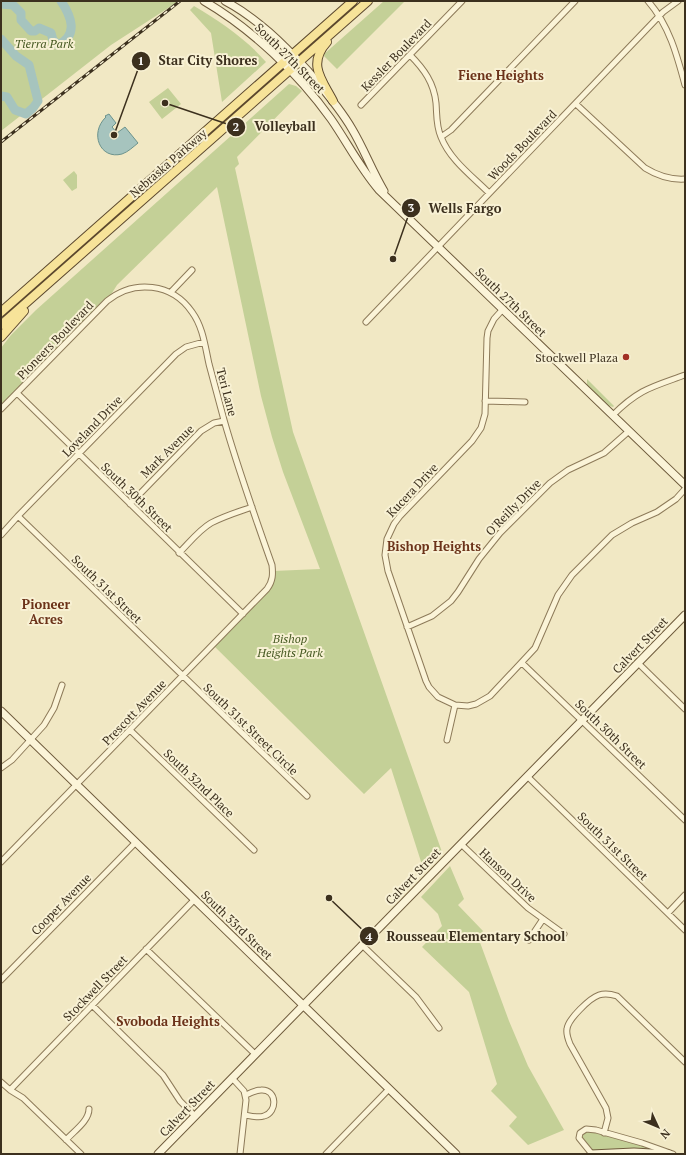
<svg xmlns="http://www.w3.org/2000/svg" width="686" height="1155" font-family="'PT Serif',serif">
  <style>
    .green { fill: #c4d097 }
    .water { fill: #a6c4be; stroke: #6c938d }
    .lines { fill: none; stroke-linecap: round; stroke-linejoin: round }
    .river { stroke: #a6c4be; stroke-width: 9 }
    .street-casing { stroke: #8d7a59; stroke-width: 7 }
    .secondary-casing { stroke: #6f5b3c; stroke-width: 9 }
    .primary-casing { stroke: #5b472d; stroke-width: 10 }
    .street { stroke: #fbf4d8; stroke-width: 5 }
    .secondary { stroke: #fbf4d8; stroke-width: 7 }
    .primary { stroke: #f7e399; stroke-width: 8 }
    .rail-casing { stroke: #3c301e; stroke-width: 3 }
    .rail { stroke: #f8f1d4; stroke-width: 1.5; stroke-dasharray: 4.5; stroke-linecap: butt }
    .poi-dot { fill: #a13024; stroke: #f8f1d4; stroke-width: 1.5 }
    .labels { text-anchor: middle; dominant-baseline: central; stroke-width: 4; stroke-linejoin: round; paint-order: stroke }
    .park-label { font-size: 12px; font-style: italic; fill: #475a23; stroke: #f8f1d4 }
    .street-label { font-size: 12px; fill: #3c301e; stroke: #f8f1d4 }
    .poi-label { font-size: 12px; fill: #3c301e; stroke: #f8f1d4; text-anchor: end }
    .neighbourhood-label { font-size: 13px; font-weight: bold; fill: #6c331a; stroke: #f8f1d4 }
    .leader { fill: none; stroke: #3c301e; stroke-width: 1.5 }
    .callout-dot { fill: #3c301e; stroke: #f8f1d4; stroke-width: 1.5 }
    .mark-label { font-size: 12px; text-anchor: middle; font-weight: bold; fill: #fff }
    .callout-label { font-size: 13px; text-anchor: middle; font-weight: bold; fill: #3c301e; stroke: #f8f1d4; stroke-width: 4; stroke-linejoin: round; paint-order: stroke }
  </style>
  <rect width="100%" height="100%" fill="#f1e8c4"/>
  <path class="green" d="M1,1H179L111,45L1,131Z
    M384,1H405L337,69L323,55Z
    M194,6C221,22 246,39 266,62L222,102L211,33L190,10Z
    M289,84L296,86L302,91L237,157L239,164L235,168L293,432L442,852L424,871L391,768L364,794L213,645L267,589L273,571L320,569L283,472L272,437L261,396L217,187L117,285L107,301L1,409V348L11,335L36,310Z
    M168,88L181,104L162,119L149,102Z
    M74,171L77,175V188L72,191L63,180Z
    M587,379L614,406L613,407L607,405L587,385Z
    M450,866L464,899L458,905L483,931L478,937L509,1021L528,1066L564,1130L528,1145L509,1126L517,1117L491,1091L497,1084L469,992L422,947L442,926L438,914L421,897Z
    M586,1129L673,1154H591L584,1146L580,1133Z"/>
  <path class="water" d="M109,114L116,123L112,127L117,133L125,127L138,143C133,147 128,152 122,154C100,160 89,133 106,117L105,116Z"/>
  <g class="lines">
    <path class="river" d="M1,4L13,5L21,13V20L31,31H35L39,28L51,33L53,40L58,45C79,35 71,16 61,1
      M1,39L16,56L29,65L38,101L33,108L26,114L15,110L7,97L1,96"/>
    <defs>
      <path id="street" d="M648,1C669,25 677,55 685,85
        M410,55C424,69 434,83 436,103C437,115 436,126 441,137C450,160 472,176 489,193
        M576,104L645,168C658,176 670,180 685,179
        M361,105L462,1
        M441,137L451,130L575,1
        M171,292L192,270
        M503,309L494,319L488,331L487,338L485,414L481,428L472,441L400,516L394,524L387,539L385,555L388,571L426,681L429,687L438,697L455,705L468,706L476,704L490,696L535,648L558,595L572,575L612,535L632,523L657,512L676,499L685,489
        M366,322L663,12L678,1
        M17,393L243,614
        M485,401L525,402
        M1,409L107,301C134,279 172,283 192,312C203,327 205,346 209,364C214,383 219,401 224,420C238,469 255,517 272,565C273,574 273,581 267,589L1,862
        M613,415C639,389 652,387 685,375
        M130,504L201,431L214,423L224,421
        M18,516L307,796
        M1,535L18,516L176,354L186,347L204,342
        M179,553C189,543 199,530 211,523C224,516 238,512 252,507
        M407,627L432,616L451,601L458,592L479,559L500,533L550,483L568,470L604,453L629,431
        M522,663L685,820
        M638,663L685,709
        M130,730L254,850
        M447,740L455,705
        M1,768L12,760L44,725L54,708L62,685
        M527,776L685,930
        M461,844L528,908L564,934
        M668,913L685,895
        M529,940L543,919
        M362,945L416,997L439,1028
        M146,949L255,1054
        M1,980L136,842
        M92,1005L163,1075L180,1101L195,1116
        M232,1078L244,1091L246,1100L240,1154
        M1,1082L10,1090L23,1098L81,1154
        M10,1090L195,899
        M245,1115C251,1116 258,1118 264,1116C278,1112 277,1089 261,1090C256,1090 250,1093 246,1095
        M604,1133L608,1118L606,1108L570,1044C568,1039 566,1034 567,1029C568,1019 590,998 599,995C605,993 611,994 617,996L685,1062
        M66,1140C74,1131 89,1121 89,1109
        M326,1154L389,1089
        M592,1154L579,1138L580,1133L586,1129L596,1130L642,1143L673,1154"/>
      <path id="secondary" d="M204,1C252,29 298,73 331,119C347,142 360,168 379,190L685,485
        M225,1C257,18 283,44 308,71C324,90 340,108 352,129C364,149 372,171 384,191
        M1,711L456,1154
        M158,1154L685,615
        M591,1154L634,1152L669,1154"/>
      <path id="primary" d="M327,42C307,64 322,80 333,101
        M1,312L353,1
        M1,325L368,1
        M1,337L24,311"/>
    </defs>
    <use href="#street" class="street-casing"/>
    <use href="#secondary" class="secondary-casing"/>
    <use href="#primary" class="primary-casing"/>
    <use href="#street" class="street"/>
    <use href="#secondary" class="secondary"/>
    <use href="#primary" class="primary"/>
    <defs>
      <path id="rail" d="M1,142L180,1"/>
    </defs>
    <use href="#rail" class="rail-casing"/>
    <use href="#rail" class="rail"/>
  </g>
  <circle class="poi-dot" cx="626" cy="357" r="4"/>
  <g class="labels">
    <g class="park-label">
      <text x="44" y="43">Tierra Park</text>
      <text x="290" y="638">Bishop<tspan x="290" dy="14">Heights Park</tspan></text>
    </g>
    <g class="street-label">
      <text transform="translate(396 55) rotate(-46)">Kessler Boulevard</text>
      <text transform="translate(290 58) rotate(45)">South 27th Street</text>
      <text transform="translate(522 145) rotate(-46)">Woods Boulevard</text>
      <text transform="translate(168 163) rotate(-41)">Nebraska Parkway</text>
      <text transform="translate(511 302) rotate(44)">South 27th Street</text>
      <text transform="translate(55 340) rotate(-46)">Pioneers Boulevard</text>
      <text transform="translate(227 392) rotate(75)">Teri Lane</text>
      <text transform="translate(92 426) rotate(-46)">Loveland Drive</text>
      <text transform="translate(167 451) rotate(-45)">Mark Avenue</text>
      <text transform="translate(412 490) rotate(-47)">Kucera Drive</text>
      <text transform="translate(137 497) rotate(44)">South 30th Street</text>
      <text transform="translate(513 507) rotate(-46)">O'Reilly Drive</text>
      <text transform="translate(107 589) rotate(44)">South 31st Street</text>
      <text transform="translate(640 645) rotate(-46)">Calvert Street</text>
      <text transform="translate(134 712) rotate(-46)">Prescott Avenue</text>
      <text transform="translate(251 729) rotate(44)">South 31st Street Circle</text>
      <text transform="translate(611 734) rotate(44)">South 30th Street</text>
      <text transform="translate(199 783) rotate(44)">South 32nd Place</text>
      <text transform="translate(613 846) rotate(44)">South 31st Street</text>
      <text transform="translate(508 875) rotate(43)">Hanson Drive</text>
      <text transform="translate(413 876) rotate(-46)">Calvert Street</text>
      <text transform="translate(61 904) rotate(-46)">Cooper Avenue</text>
      <text transform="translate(237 925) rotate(44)">South 33rd Street</text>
      <text transform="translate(95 988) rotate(-46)">Stockwell Street</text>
      <text transform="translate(187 1108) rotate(-46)">Calvert Street</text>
    </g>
    <g class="poi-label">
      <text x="618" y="357">Stockwell Plaza</text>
    </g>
    <g class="neighbourhood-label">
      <text x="501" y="75">Fiene Heights</text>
      <text x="434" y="546">Bishop Heights</text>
      <text x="46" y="604">Pioneer<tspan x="46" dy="15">Acres</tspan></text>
      <text x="168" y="1021">Svoboda Heights</text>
    </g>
  </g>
  <path class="leader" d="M114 135L141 61M165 103L236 127M393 259L411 208M329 898L369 936"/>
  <g class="callout-dot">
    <circle cx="114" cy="135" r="4"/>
    <circle cx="165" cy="103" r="4"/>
    <circle cx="393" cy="259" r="4"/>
    <circle cx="329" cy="898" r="4"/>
    <circle cx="141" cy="61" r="10"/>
    <circle cx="236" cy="127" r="10"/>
    <circle cx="411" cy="208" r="10"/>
    <circle cx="369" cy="936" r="10"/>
  </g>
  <g class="mark-label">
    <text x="141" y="65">1</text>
    <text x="236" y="131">2</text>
    <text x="411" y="212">3</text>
    <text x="369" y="941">4</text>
  </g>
  <g class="callout-label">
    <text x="208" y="65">Star City Shores</text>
    <text x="285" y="131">Volleyball</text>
    <text x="465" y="213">Wells Fargo</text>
    <text x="476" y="941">Rousseau Elementary School</text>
  </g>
  <rect width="686" height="1155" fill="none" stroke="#3c301e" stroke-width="4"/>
  <g transform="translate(658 1127) rotate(134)" stroke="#f8f1d4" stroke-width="3" paint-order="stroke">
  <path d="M0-3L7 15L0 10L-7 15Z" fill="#3c301e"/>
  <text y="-6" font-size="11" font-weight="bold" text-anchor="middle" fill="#3c301e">N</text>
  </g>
</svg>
